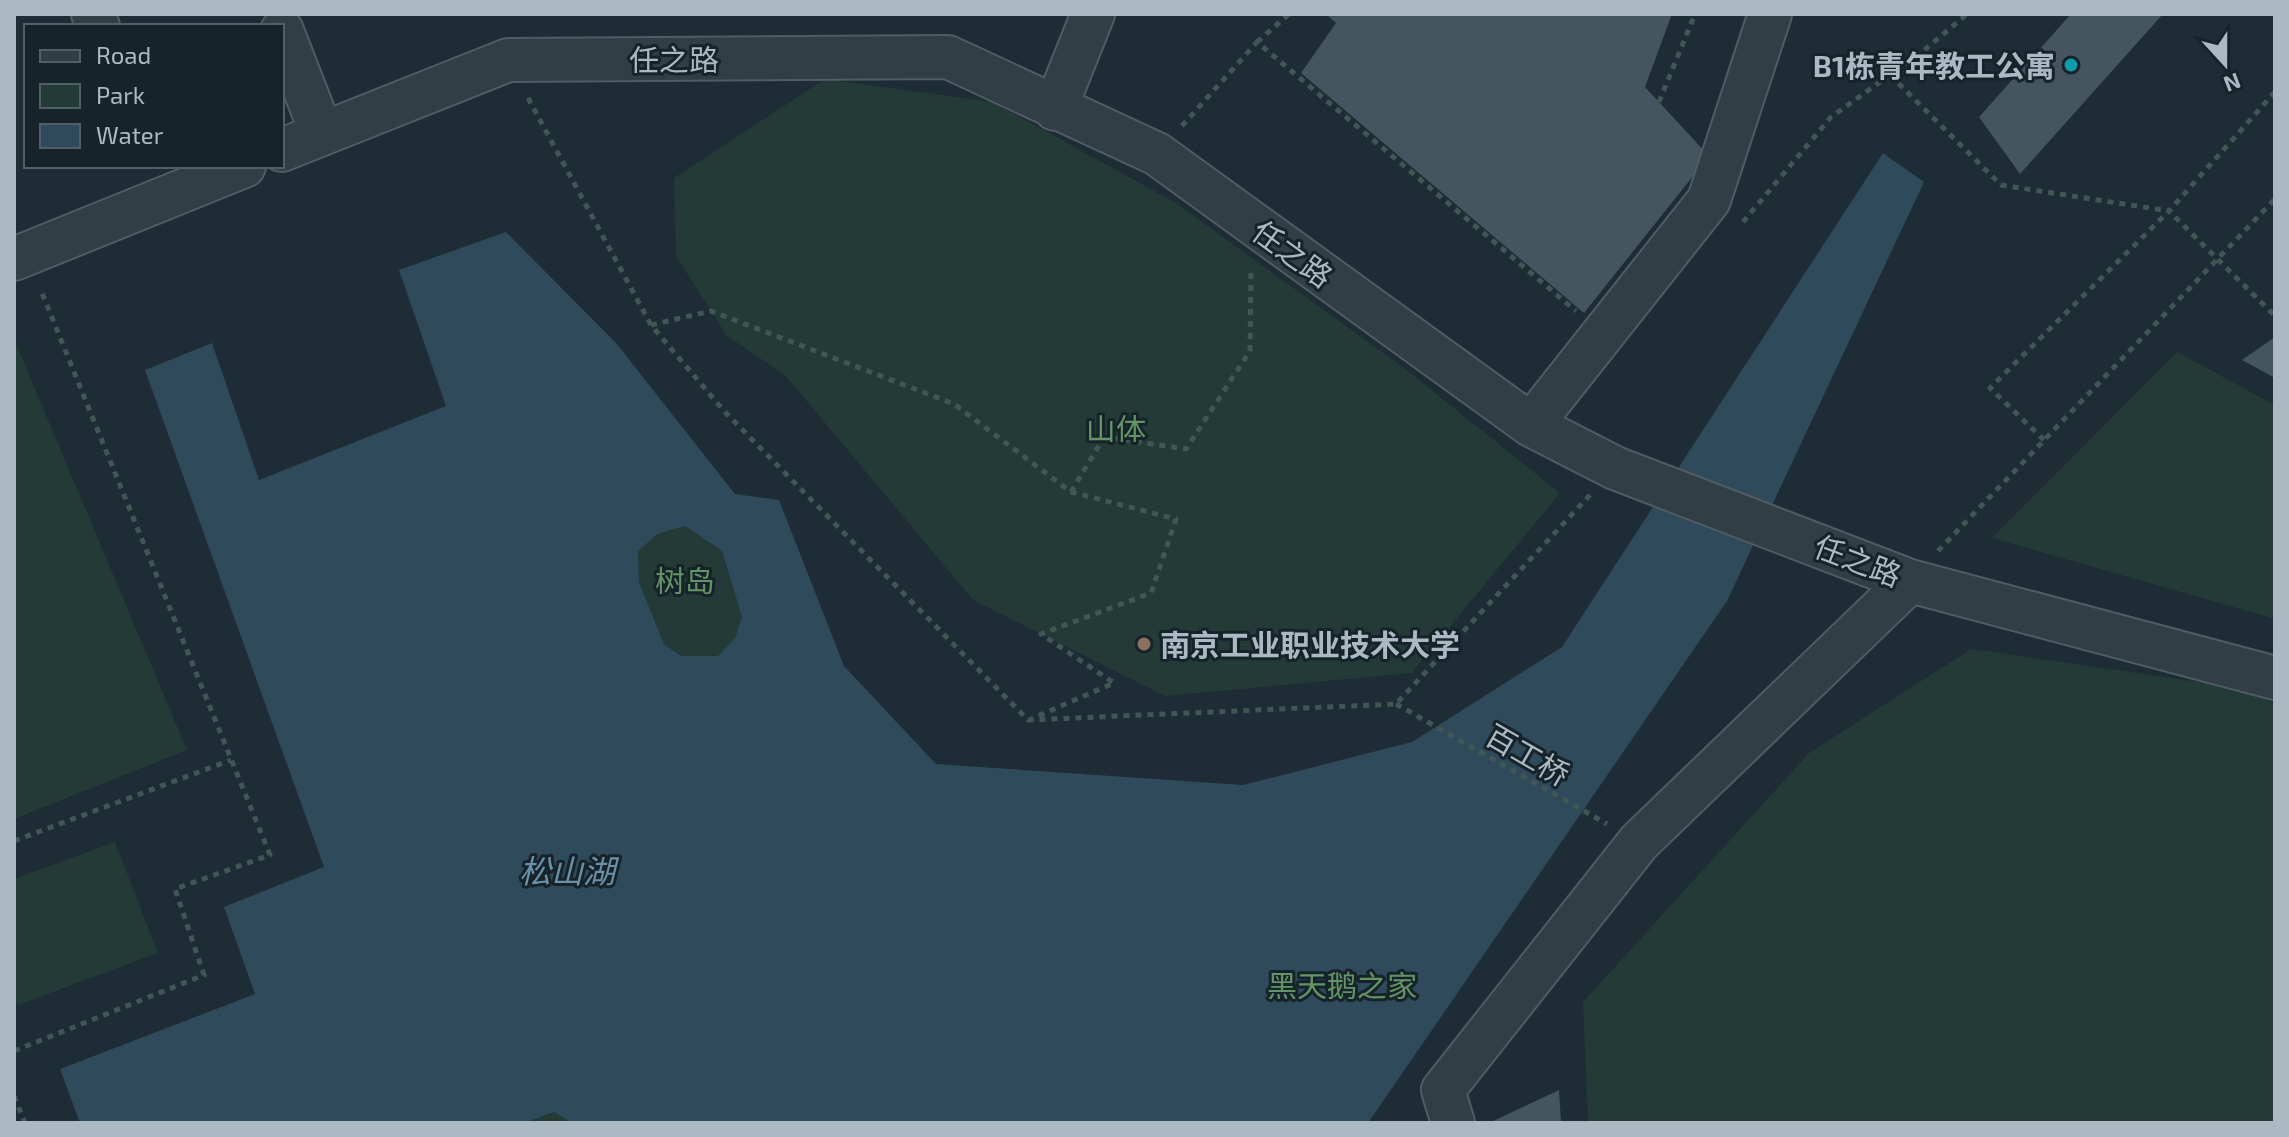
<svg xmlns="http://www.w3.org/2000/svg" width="2289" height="1137" font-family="'Exo 2','Noto Sans SC',sans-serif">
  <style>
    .green { fill: #233a37 }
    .water { fill: #2f4a5b; fill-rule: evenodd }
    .building { fill: #445560 }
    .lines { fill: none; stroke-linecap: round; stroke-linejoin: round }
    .minor-casing { stroke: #4f5c64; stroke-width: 46 }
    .path { stroke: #415756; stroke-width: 5; stroke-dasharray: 6 6; stroke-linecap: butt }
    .minor { stroke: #313e46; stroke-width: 42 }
    .culture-dot { fill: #0f9aa8; stroke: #17232a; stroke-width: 3 }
    .education-dot { fill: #8d6e63; stroke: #17232a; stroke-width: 3 }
    .labels { text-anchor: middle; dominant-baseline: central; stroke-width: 6; stroke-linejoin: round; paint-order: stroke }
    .street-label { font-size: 30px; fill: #abb9c3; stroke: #17232a }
    .poi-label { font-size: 30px; font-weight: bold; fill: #abb9c3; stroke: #17232a; text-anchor: end }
    .park-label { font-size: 30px; fill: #639465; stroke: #17232a }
    .water-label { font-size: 32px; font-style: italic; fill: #6a91a9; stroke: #17232a }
  </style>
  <rect width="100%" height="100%" fill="#1e2c35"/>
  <path class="green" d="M825,79L993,102L1176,203L1404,368L1560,493L1412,673L1165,696L973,600L785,375L727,336L676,256L674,178Z
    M14,339L187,750L14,819Z
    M2177,352L2275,405V619L1992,538Z
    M685,526L722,551L742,617L735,638L718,656H681L664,644L639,582L638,551L658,534Z
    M1971,649L2227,686L2275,703V1123H1588L1583,1002L1809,753Z
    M115,842L158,953L18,1005L14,996V879Z
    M554,1112L574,1123H468Z"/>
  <path class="water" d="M1883,153L1924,182L1727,601L1368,1123H572L554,1112L523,1123H80L60,1069L255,994L224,907L324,867L145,370L212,343L259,480L446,406L399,270L506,232L616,343L735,494L779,500L844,666L936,764L1243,785L1412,742L1562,647ZM685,526L722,551L742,617L735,638L718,656H681L664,644L639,582L638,551L658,534Z"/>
  <path class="building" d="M1326,14H1672L1645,87L1709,156L1584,313L1301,73L1336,23Z
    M2071,14H2163L2020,174L1979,117Z
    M2275,337V378L2242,360Z
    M1559,1090L1561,1123H1489Z"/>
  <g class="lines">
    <defs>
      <path id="minor" d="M93,14L98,26
        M282,31L322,134
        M1055,109L1093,14
        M282,150L508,60L948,57L1157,154L1531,425L1615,468L1910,581L2275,678
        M14,259L244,166
        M1531,425L1709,200L1770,14
        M1453,1123L1443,1090L1639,842L1910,581"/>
    </defs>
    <use href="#minor" class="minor-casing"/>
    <path class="path" d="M1257,42L1289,14
      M1890,75L2001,185L2169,211
      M2275,92L2169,211L2275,316
      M528,98L651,325L724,411L1028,720L1396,704L1590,495
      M1659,102L1695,14
      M1182,126L1257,42L1576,311
      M1743,222L1831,117L1922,52L1967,14
      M651,325L711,311L954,404L1071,492L1176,519L1151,593L1041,634L1114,683L1031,719
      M2044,440L1990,388L2168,212
      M1071,492L1104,437L1186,449L1250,351L1251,268
      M1938,551L2275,199
      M1396,704L1607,824
      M14,841L231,760
      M14,1051L204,975L175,889L270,855L40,288
      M14,1096L25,1123"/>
    <use href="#minor" class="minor"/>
  </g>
  <circle class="culture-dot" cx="2071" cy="65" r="8"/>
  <circle class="education-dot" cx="1144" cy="644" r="8"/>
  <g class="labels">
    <g class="street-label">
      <text x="674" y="59">任之路</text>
      <text transform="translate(1293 253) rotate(36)">任之路</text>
      <text transform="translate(1858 560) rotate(21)">任之路</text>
      <text transform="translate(1528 754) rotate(30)">百工桥</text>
    </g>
    <g class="poi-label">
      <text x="2055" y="65">B1栋青年教工公寓</text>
      <text x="1160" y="644" text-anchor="start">南京工业职业技术大学</text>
    </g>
    <g class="park-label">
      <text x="1116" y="428">山体</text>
      <text x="685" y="580">树岛</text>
      <text x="1342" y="985">黑天鹅之家</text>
    </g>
    <g class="water-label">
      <text x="567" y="870">松山湖</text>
    </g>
  </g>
  <rect width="2289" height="1137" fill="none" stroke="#abb9c3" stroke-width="32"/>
  <rect x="24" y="24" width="260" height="144" fill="#17232a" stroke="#525f67" stroke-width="2"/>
  <rect x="40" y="50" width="40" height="12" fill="#313e46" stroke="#525f67" stroke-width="2"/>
  <text x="96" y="64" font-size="24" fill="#abb9c3">Road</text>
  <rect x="40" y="84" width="40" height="24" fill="#233a37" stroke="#525f67" stroke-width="2"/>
  <text x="96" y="104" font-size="24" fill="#abb9c3">Park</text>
  <rect x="40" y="124" width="40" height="24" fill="#2f4a5b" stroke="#525f67" stroke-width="2"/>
  <text x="96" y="144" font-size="24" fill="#abb9c3">Water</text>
  <g transform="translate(2225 64) rotate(159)" stroke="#17232a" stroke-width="6" paint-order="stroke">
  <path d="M0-6L14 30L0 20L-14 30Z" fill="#abb9c3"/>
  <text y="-12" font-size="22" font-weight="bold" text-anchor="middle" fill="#abb9c3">N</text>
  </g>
</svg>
